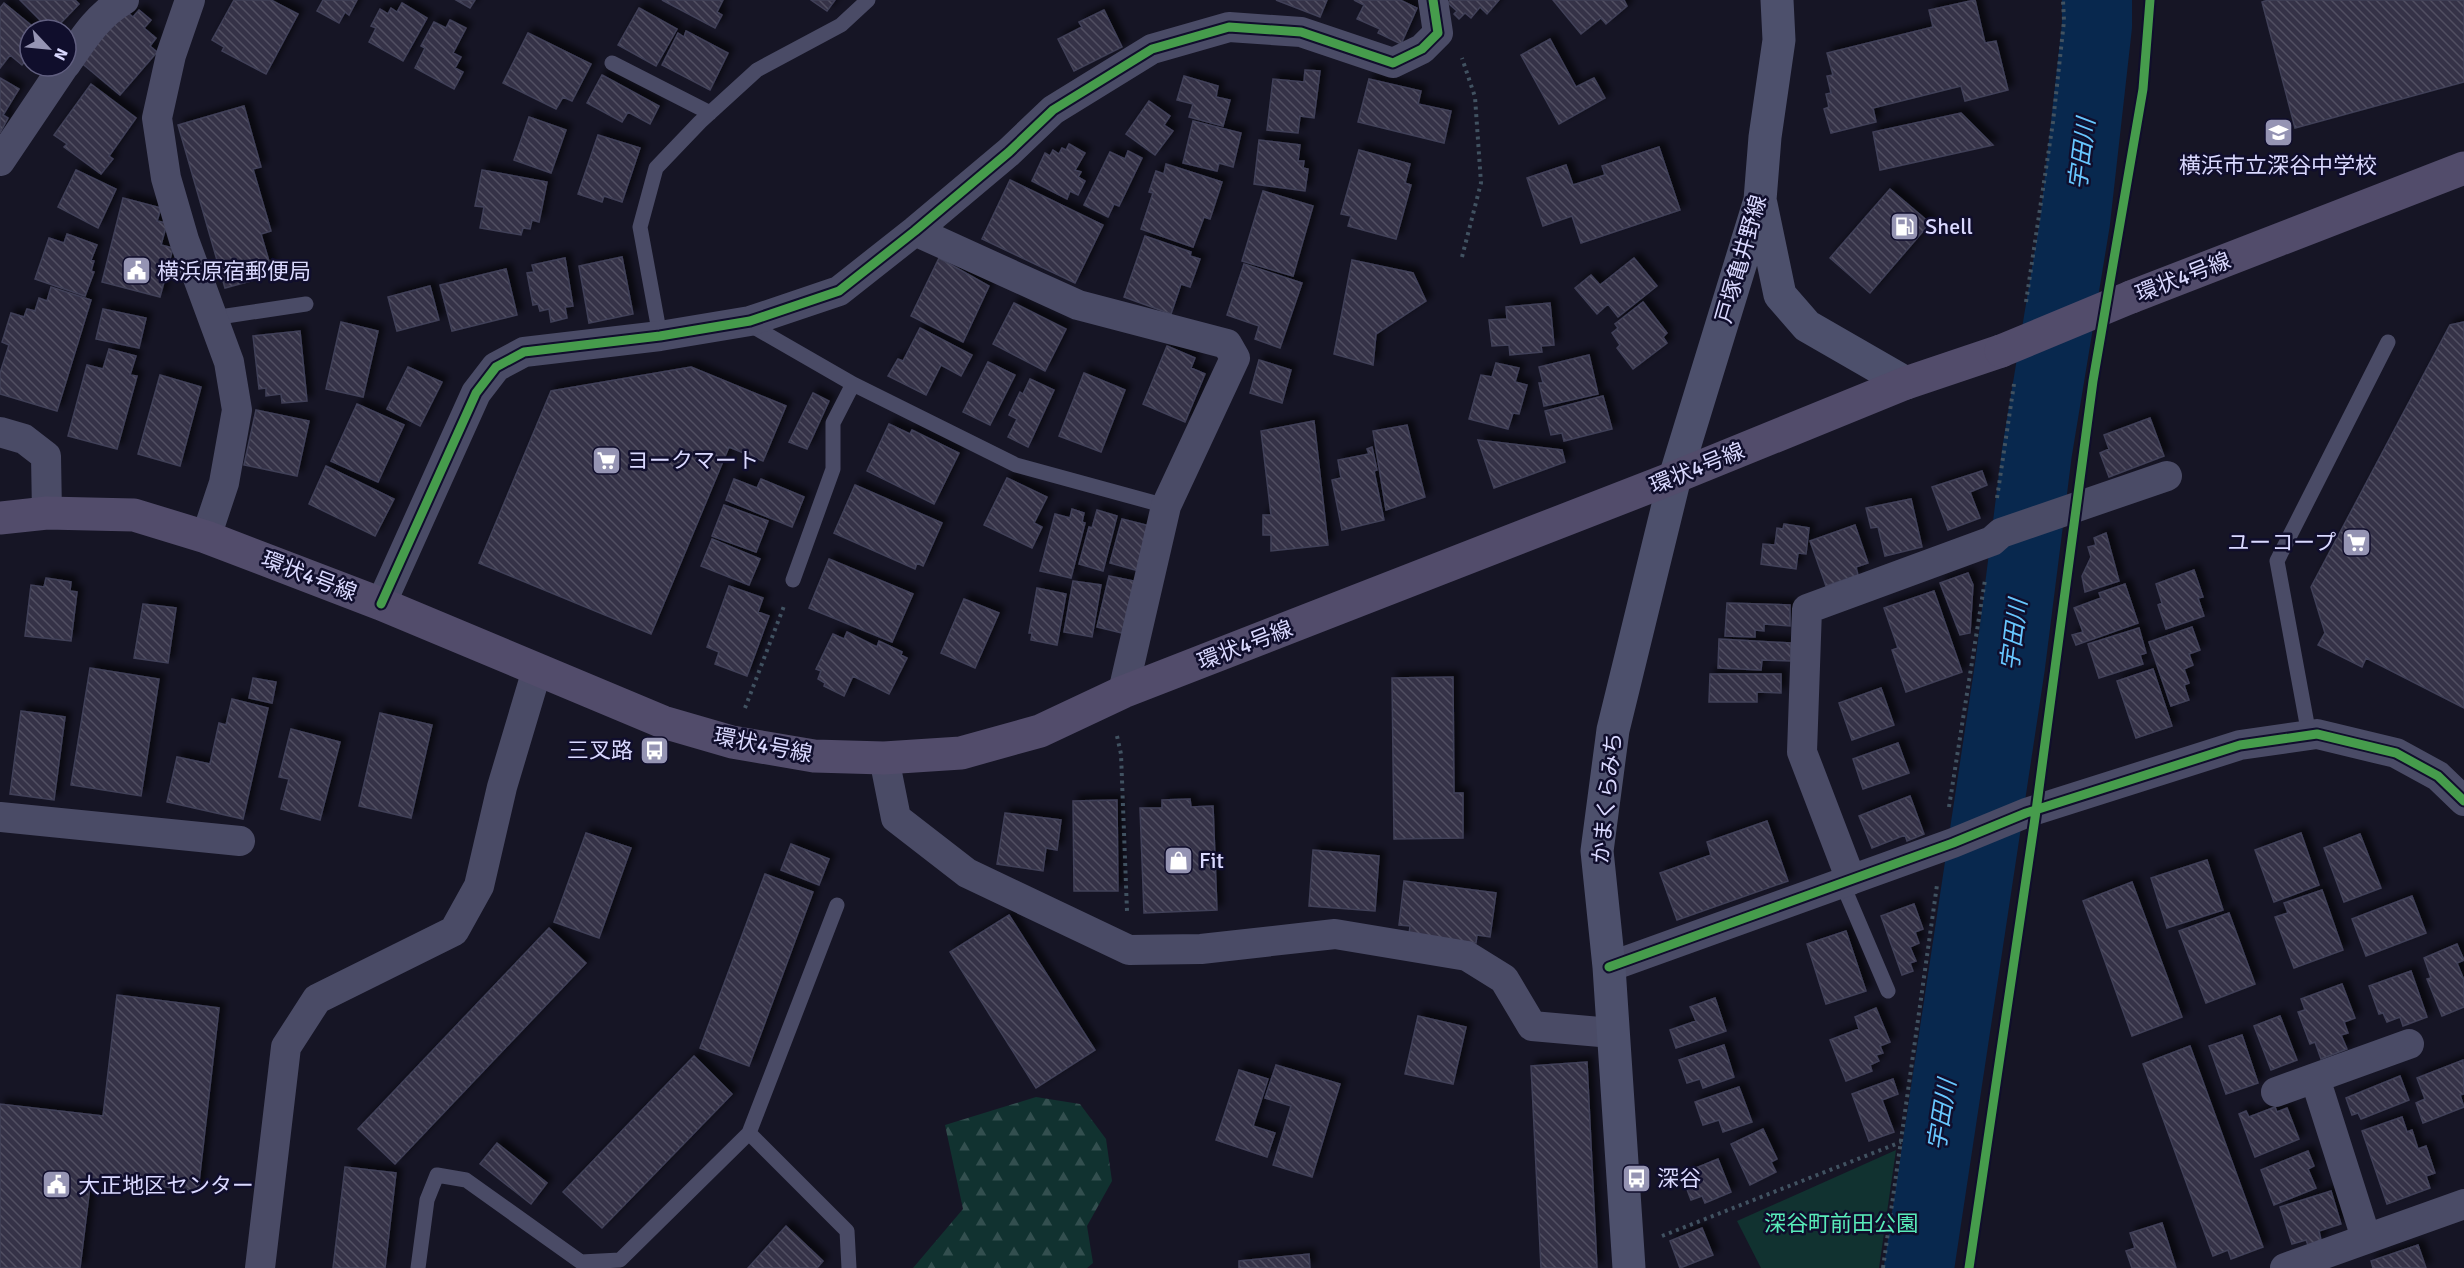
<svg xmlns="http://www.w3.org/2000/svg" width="2464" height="1268" font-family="Signika,'Noto Sans JP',sans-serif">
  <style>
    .green { fill: #113230 }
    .forest { fill: url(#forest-firs) }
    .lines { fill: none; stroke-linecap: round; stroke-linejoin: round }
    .river { stroke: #08284e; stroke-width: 70 }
    .building { fill: url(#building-back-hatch); stroke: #414058; stroke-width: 1.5; filter: url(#shadow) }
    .path { stroke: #415261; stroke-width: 4; stroke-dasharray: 3 4.5; stroke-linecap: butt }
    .service { stroke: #4a4b66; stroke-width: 15 }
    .minor { stroke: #4a4b66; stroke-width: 30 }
    .secondary { stroke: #4d506c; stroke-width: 33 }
    .primary { stroke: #524c6b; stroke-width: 33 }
    .primary-bridge { stroke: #524c6b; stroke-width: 33 }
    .cycleway-casing { stroke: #100e2c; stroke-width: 13 }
    .cycleway { stroke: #469c4c; stroke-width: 9 }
    .labels { text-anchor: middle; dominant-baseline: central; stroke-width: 5; stroke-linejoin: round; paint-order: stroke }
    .poi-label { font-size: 22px; fill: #dad9ff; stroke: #100e2c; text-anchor: start }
    .street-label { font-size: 22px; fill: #dad9ff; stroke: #100e2c }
    .park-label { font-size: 22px; fill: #58ecb9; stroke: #100e2c }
    .water-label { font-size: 24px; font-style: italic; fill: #67c7ff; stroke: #100e2c }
  </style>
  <defs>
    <pattern id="forest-firs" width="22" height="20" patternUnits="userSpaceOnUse" patternTransform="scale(1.5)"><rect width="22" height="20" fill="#113230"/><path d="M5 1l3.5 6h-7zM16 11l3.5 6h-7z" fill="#334f4f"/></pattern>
    <pattern id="building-back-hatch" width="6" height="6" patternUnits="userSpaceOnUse" patternTransform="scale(1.5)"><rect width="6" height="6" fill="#343346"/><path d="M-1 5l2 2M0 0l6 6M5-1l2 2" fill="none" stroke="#515062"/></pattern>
    <filter id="shadow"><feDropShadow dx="5.5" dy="-5.5" stdDeviation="3" flood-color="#0009"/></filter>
  </defs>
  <rect width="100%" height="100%" fill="#161525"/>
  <path class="green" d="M1896,1150L1879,1268H1761L1737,1221Z"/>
  <path class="forest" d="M1036,1097L1080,1104L1106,1139L1112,1181L1087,1226L1093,1263L1087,1268H913L963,1209L945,1125Z"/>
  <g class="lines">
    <path class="river" d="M1919,1268L2010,666L2037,452L2075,222L2097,26V0"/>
  </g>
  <path class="building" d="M20,0H75L79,4L54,30H50Z
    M234,0H271L298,14L266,74L222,51L224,47L212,40Z
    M323,0H322H357L349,15L345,12L339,23L317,11Z
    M456,0H475L470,8Z
    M662,0H723L717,12L722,15L715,28Z
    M811,0H835L827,11Z
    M1276,0H1327L1320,17Z
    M1400,0L1417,8L1401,44L1378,33L1380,29L1357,19L1364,5L1354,0Z
    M1450,0H1499L1487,14L1480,7L1471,18L1465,13L1459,19L1454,14L1457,11L1448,3Z
    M1553,0H1624L1627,6L1606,24L1601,18L1581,34Z
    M1975,0L1985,43L1996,41L2008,90L1965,101L1961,86L1873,108L1876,122L1831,133L1824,109L1829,107L1826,94L1831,93L1827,76L1833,75L1827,53L1933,27L1929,10Z
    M2268,0H2464V82L2295,128L2262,2Z
    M4,3L37,30H30V55L22,65L10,55L0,68V8Z
    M402,3L427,18L403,61L369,42L376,28L371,26L380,9L388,14L391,8L397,12Z
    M639,8L677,29L656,66L618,45Z
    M123,9L133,17L139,10L151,20L144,28L156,38L150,46L157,52L120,95L79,61Z
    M1104,10L1122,47L1074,71L1058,39L1082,27L1079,22Z
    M450,20L466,28L453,53L461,57L455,68L463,72L454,89L415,68L425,48L421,46L434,22L446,28Z
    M686,31L728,53L710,90L662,65L678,33L684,37Z
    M528,33L591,64L572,101L563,97L556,109L503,83Z
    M1550,39L1576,87L1594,78L1605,98L1559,124L1521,55Z
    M1305,70L1320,71L1314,118L1300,116L1298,133L1267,130L1273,79L1304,82Z
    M602,75L659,106L650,124L628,112L622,122L587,103Z
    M1184,76L1218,86L1216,97L1230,100L1223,126L1189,117L1193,104L1177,100Z
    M0,78L19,89L3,115L8,118L0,133Z
    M1369,79L1421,91L1418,104L1451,111L1444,143L1358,122Z
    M91,84L136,118L109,156L113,159L101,174L64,147L67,144L54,135Z
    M1149,101L1170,116L1164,125L1173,131L1155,155L1126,134Z
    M244,106L261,167L253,169L271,231L261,234L273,275L225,288L178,125Z
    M1961,113L1993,145L1880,170L1873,132Z
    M529,117L566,130L551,173L514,160Z
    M1193,121L1241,133L1233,167L1219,163L1217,171L1183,163Z
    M598,135L640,148L622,202L604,196L602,202L578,194Z
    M1259,140L1300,145L1298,161H1304L1303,168L1308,169L1305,191L1254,184Z
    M1069,144L1085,153L1075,170L1081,172L1078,177L1085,181L1078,195L1070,191L1067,199L1032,181L1045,153L1050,156L1053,150L1059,154L1062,148L1066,150Z
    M1659,147L1680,210L1581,243L1572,216L1543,226L1527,178L1566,165L1573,185L1605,175L1602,166Z
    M1359,150L1410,164L1405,183L1411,185L1396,239L1348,226L1351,216L1341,214Z
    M1128,151L1142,158L1119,206L1114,204L1108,217L1084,205L1110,152L1125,159Z
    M1166,164L1222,182L1210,219L1204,217L1193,247L1141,229L1153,193L1149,192L1156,171L1164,174Z
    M76,170L116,189L98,228L58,207Z
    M482,170L547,182L539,222L532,220L530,229L523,228L521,235L480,228L484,207L475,206Z
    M1010,180L1103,225L1075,283L982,239Z
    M1890,189L1930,223L1870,293L1830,258Z
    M1263,191L1313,206L1293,276L1242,261Z
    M123,198L161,208L157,221L167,223L161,245L173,248L160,297L102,282Z
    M67,234L97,245L91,260L94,261L91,271L94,272L85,296L35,279L49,238L64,243Z
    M1145,236L1191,252L1190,256L1200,259L1190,287L1181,284L1171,314L1124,297Z
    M622,257L633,314L589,323L579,266Z
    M565,258L573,306L565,307L567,318L551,322L549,309L540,311L538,304L533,305L527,273L534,272L532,265Z
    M939,258L989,286L963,342L911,316Z
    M1634,258L1657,286L1618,317L1608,304L1597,314L1575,288L1591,275L1600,285Z
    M1352,260L1413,273L1426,301L1376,334L1373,365L1334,354Z
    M1244,264L1302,283L1280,348L1255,339L1259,326L1227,315Z
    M506,269L517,315L452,331L440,285Z
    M430,286L439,320L397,331L388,297Z
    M51,287L91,300L57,411L0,394V373L9,345L2,342L11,313L24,317L27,309L35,311L39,298L47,301Z
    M1643,302L1667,333L1663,337L1667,343L1633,369L1617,348L1620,345L1612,333L1618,328L1615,324Z
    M1014,303L1066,329L1045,371L993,344Z
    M1550,303L1554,345L1541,346L1542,352L1510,355L1509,345L1492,346L1489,320L1507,319L1506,307Z
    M103,309L146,318L139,348L96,339Z
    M341,322L378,331L363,397L326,389Z
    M2464,322V708L2366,658L2362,667L2318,645L2325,633L2311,587L2450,325Z
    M920,328L972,355L961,376L941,365L926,395L888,376L898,359L903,361Z
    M300,331L307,401L282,403L281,394L266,396V388L259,389L253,336Z
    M1167,346L1195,358L1191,368L1205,374L1185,422L1143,404Z
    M109,349L136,356L130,375L137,376L117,449L68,436L87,365L103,369Z
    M1589,355L1598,394L1544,406L1539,383H1543L1539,367Z
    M1259,360L1291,370L1282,403L1250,393Z
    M988,362L1015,375L990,425L963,412Z
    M1496,363L1519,368L1515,382L1527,385L1519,414L1513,413L1508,429L1469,419L1481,375L1492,377Z
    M408,367L442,382L420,426L387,409Z
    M691,367L786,406L763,461L729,447L651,634L479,563L551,391Z
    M1084,373L1125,390L1101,452L1059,436Z
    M160,375L201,387L180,466L138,454Z
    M1030,379L1054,390L1028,447L1008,437L1017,419L1009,415L1020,392L1023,394Z
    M813,393L829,401L807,449L789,442Z
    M1603,396L1612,429L1564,441L1562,433L1551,435L1545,411Z
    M357,404L404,425L378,482L331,461Z
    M256,410L309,421L297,476L244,465Z
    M2150,418L2164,456L2109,477L2100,453L2109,449L2104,435Z
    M1314,421L1328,545L1271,551V535H1263V515H1271L1261,431Z
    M889,424L910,434L912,430L959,453L934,504L867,471Z
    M1407,425L1425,497L1386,510L1373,431Z
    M1478,440L1562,450L1565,462L1494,488Z
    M1372,447L1377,470L1374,471L1384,520L1342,530L1332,480L1341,478L1338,460L1369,454L1367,449Z
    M326,466L394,499L375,536L309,504Z
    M1982,471L1987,485L1970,492L1980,518L1948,530L1932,487Z
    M1007,478L1047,497L1034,523L1042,527L1032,548L984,525Z
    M734,479L757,488L761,479L804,497L792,527L726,500Z
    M855,485L942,523L923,566L917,563L915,569L834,533Z
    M1911,499L1922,547L1885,556L1878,527L1871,528L1866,508Z
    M724,505L768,521L756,552L712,536Z
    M1072,509L1084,513L1082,522L1085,523L1071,578L1040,571L1055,514L1070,518Z
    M1097,510L1117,516L1103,571L1079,564L1089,527L1092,528Z
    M1122,519L1150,526L1139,571L1110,563Z
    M1784,524L1809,528L1806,554L1798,553L1796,569L1761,564L1763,544L1775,545L1777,528L1783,529Z
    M1855,525L1868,563L1856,567L1858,575L1826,586L1810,541Z
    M2106,533L2119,581L2085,592L2082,576L2091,557L2088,547L2096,545L2094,538Z
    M712,539L760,559L749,585L701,566Z
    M829,559L913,594L892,642L809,608Z
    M2194,570L2203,597L2198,598L2204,616L2166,629L2158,605L2162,603L2156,584Z
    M1968,573L1973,585L1970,633L1960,635L1940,583Z
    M1109,576L1134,581L1122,633L1097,627Z
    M46,578L71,582L70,591L77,592L71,641L25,636L31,585L44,587Z
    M1073,581L1101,585L1092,637L1064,632Z
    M2125,584L2138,623L2076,645L2072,635L2083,632L2074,608L2101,598L2099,593Z
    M729,586L763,598L758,612L769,616L747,676L715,664L719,652L707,647Z
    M1037,588L1066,594L1057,645L1031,640L1032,633H1029Z
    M1934,591L1962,672L1906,692L1892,650L1898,648L1884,608Z
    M964,599L999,613L975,668L941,653Z
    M1727,603L1790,605V626L1764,624V631L1755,630V637L1725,636Z
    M143,604L176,608L168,663L134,658Z
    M2192,627L2200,650L2189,654L2193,665L2184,669L2189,683L2184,685L2189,700L2171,706L2149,642Z
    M2139,628L2146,653L2140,655L2143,664L2099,678L2088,644Z
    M847,632L877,647L879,641L902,652L901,655L907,658L889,694L853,676L844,696L824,686L825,683L818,679L821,671L816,669L833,634L844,639Z
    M1719,639L1791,643V661L1762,660L1761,670L1718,668Z
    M90,668L159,679L141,796L71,785Z
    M2153,669L2172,726L2136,738L2117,681Z
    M1710,674H1781V693L1757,692V702H1709Z
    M1453,677L1454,793H1463V838L1394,839L1392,678Z
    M253,678L276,682L272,703L249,698Z
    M1881,688L1894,725L1852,740L1839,703Z
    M232,699L268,708L243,819L167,802L177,757L210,764L219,723L226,725Z
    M21,711L65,717L54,800L10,794Z
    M380,713L432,725L411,818L359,806Z
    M291,729L340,742L320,820L281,809L289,779L279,777Z
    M1898,743L1909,773L1863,789L1853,759Z
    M1910,796L1924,834L1907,841L1905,835L1872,848L1859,816Z
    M1190,799L1191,807L1213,806L1217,910L1144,913L1140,808H1162V800Z
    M1117,800L1118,891H1074L1073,801Z
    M1005,813L1061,820L1057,850L1046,848L1043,871L997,864Z
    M1767,821L1788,881L1677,920L1660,873L1711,855L1707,842Z
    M586,833L631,848L599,938L554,922Z
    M2301,833L2319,885L2274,902L2255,850Z
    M2360,834L2381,888L2344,902L2324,848Z
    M791,844L829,859L819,885L781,870Z
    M1313,850L1379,856L1375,911L1309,906Z
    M2207,860L2223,910L2167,928L2151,878Z
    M765,874L813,892L749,1066L700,1048Z
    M1404,881L1496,893L1490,937L1477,935L1476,943L1409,934L1410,926L1399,925Z
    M2132,882L2182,1017L2132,1036L2083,901Z
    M2322,890L2343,950L2294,968L2275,917L2288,913L2284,903Z
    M2412,896L2426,933L2366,956L2352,919Z
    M1914,904L1923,929L1915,932L1919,943L1910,947L1916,961L1910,963L1913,971L1902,975L1881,916Z
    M2229,913L2255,984L2206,1003L2179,931Z
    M1009,915L1095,1050L1036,1088L950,952Z
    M549,928L586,963L395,1164L358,1129Z
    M1846,931L1866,991L1826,1004L1807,944Z
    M2457,944L2464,960L2457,963L2464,980V1007L2442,1016L2427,979L2431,978L2424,958Z
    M2411,971L2427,1017L2403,1026L2400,1017L2387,1022L2383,1013L2379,1014L2369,986Z
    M2342,984L2355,1018L2344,1022L2348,1033L2341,1035L2347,1049L2321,1059L2315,1042L2310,1044L2298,1012L2305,1010L2301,999Z
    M117,995L219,1008L198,1191L91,1178L80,1268H0V1104L103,1116Z
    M1715,998L1726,1031L1676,1048L1670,1030L1696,1021L1690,1007Z
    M1876,1008L1890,1042L1880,1046L1883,1053L1876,1055L1879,1061L1870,1065L1872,1071L1846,1081L1830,1040L1859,1029L1855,1017Z
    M1418,1016L1466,1027L1453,1084L1405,1074Z
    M2280,1016L2297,1060L2271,1070L2254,1026Z
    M2242,1035L2258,1083L2226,1094L2209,1046Z
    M1724,1045L1734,1077L1703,1088L1700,1079L1687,1083L1679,1060Z
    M2190,1046L2263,1247L2231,1259L2228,1250L2213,1256L2143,1064Z
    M694,1056L732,1094L602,1228L563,1192Z
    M2463,1060L2464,1094L2460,1095L2464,1107L2423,1123L2416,1103L2425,1099L2417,1078Z
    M1587,1062L1597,1268H1541L1531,1066Z
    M1276,1065L1340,1084L1312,1177L1273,1165L1291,1106L1265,1098Z
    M1239,1070L1268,1079L1253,1126L1275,1133L1267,1157L1216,1140Z
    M2400,1076L2409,1100L2361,1119L2358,1113L2352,1115L2346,1098Z
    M1893,1079L1898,1094L1882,1100L1894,1132L1869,1141L1852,1094Z
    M1739,1087L1752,1122L1723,1132L1719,1120L1703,1125L1695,1102Z
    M2275,1107L2277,1112L2287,1108L2299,1139L2255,1157L2239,1114L2246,1111L2249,1117Z
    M2402,1117L2407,1132L2412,1130L2418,1149L2426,1146L2435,1173L2426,1176L2430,1188L2387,1204L2362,1131Z
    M1763,1129L1777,1159L1771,1162L1776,1172L1750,1185L1731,1144Z
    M497,1143L547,1183L531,1204L480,1164Z
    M2308,1151L2314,1166L2308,1169L2316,1188L2274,1205L2261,1170Z
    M1718,1159L1731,1192L1705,1203L1702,1196L1691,1200L1683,1179L1688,1177L1686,1172Z
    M345,1167L396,1173L385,1268H333Z
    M2331,1191L2341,1224L2319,1231L2321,1240L2308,1245L2306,1240L2292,1244L2280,1207Z
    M2162,1223L2176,1268H2132L2126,1251L2135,1248L2130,1233Z
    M786,1226L823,1261L817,1268H748Z
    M1702,1228L1713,1255L1680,1268L1670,1241Z
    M2418,1245L2426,1268H2373L2371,1261Z
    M1309,1254L1310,1268H1239V1261Z"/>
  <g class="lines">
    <path class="path" d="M1462,257L1481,183L1475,97L1462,58
      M2026,302L2053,122L2064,21L2063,0
      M1997,498L2014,384
      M745,708L784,606
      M1117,736L1121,754L1127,911
      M1949,807L1985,580
      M1662,1236L1901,1142
      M1883,1268L1937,885"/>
    <path class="service" d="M612,63L710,113
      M213,318L306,304
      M747,323L853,384L833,423V469L793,580
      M660,336L640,227L656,168L700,122L757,70L841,25L868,0
      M853,384L1016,465L1166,506
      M2309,735L2277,561L2388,342
      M1842,883L1888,991
      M749,1133L837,905
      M418,1268L427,1200L437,1175L466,1180L581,1262L620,1260L749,1133L847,1231L849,1268"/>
    <path class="minor" d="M190,0L171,55L157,118L166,178L184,240L229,362L237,410L224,483L206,537
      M66,64C83,39 98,15 124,0
      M0,161L64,66
      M915,231L1078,305L1227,344L1235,358L1166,506L1123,692
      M0,432L24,439L46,456L47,513
      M381,604L476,393L496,367L524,352L660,336L750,321L839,291L915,231L1009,152L1053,110L1152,49L1229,27L1301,32L1393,63L1422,49L1438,33L1433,0
      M884,758L896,818L967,873L1129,950L1201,949L1335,934L1467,956L1504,979L1532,1026L1612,1033
      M0,817L240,841
      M1851,880L1802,752L1807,609L1992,541L2001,533L2167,476
      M1609,967L1953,843L2026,813L2240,745L2317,734L2396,753L2438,776L2464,801
      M2315,1078L2366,1238
      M2276,1092L2409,1044
      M260,1268L286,1047L317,999L454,931L479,886L502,787L537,670
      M2285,1268L2464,1204"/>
    <path class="secondary" d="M1761,204L1780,295L1807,326L1906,383
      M1629,1268L1609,967L1597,851L1613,730L1675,477L1760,200L1765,137L1779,40L1777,0"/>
    <path class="primary" d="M2131,297L2464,168
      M0,518L47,513L134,515L206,537L381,604L663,722L732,742L814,756L884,758L961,753L1040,731L1123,692L1675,477L1906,383L2001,351"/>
    <path class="primary-bridge" d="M2001,351L2131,297"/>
    <defs>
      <path id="cycleway" d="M381,604L476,393L496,367L524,352L660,336L750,321L839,291L915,231L1009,152L1053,110L1152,49L1229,27L1301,32L1393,63L1422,49L1438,33L1433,0
        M1609,967L1953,843L2026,813L2240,745L2317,734L2396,753L2438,776L2464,801
        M1969,1268L2036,811L2093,381L2143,89L2150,0"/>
    </defs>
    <use href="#cycleway" class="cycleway-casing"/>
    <use href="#cycleway" class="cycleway"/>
  </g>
  <defs>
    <symbol id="school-square" viewBox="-11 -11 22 22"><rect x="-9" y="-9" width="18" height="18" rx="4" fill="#9594b3" stroke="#100e2c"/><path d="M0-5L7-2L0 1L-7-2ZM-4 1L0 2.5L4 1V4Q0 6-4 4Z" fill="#fff"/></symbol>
    <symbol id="fuel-square" viewBox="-11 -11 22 22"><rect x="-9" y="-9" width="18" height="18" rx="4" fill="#9594b3" stroke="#100e2c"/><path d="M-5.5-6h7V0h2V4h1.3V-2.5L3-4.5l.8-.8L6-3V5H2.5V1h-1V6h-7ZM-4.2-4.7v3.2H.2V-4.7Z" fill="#fff"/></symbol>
    <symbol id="civic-square" viewBox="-11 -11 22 22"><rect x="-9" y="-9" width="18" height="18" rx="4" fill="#9594b3" stroke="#100e2c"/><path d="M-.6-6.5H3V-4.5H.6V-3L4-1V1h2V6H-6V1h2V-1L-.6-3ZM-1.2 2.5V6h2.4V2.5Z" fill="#fff"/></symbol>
    <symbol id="supermarket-square" viewBox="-11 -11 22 22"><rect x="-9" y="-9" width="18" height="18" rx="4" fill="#9594b3" stroke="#100e2c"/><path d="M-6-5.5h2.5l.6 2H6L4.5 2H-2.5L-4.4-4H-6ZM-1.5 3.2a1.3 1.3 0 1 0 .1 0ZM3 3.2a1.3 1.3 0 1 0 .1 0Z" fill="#fff"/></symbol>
    <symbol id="bus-square" viewBox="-11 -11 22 22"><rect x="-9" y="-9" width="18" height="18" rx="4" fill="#9594b3" stroke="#100e2c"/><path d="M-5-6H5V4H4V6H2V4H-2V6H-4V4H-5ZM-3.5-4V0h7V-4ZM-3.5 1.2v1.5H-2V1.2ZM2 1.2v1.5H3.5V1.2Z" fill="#fff"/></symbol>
    <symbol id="shop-square" viewBox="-11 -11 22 22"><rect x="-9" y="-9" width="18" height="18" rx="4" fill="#9594b3" stroke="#100e2c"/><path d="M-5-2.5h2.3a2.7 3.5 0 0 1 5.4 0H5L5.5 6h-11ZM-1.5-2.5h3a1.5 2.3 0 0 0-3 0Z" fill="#fff"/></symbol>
  </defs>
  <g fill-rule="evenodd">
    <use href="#school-square" x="2262" y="116" width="33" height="33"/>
    <use href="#fuel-square" x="1888" y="210" width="33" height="33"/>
    <use href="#civic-square" x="120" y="254" width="33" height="33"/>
    <use href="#supermarket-square" x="590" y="444" width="33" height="33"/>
    <use href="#supermarket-square" x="2340" y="526" width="33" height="33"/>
    <use href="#bus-square" x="638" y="734" width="33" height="33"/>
    <use href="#shop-square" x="1162" y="844" width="33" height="33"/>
    <use href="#bus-square" x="1620" y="1162" width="33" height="33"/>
    <use href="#civic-square" x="40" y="1168" width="33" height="33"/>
  </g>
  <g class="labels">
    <g class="poi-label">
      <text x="2278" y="165" text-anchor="middle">横浜市立深谷中学校</text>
      <text x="1925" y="226">Shell</text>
      <text x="157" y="271">横浜原宿郵便局</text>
      <text x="627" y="460">ヨークマート</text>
      <text x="2336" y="542" text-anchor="end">ユーコープ</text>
      <text x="633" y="750" text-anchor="end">三叉路</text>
      <text x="1199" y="860">Fit</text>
      <text x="1657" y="1178">深谷</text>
      <text x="78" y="1185">大正地区センター</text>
    </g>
    <g class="street-label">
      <text transform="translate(1741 259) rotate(-74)">戸塚亀井野線</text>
      <text transform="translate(2183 277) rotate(-21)">環状4号線</text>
      <text transform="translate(1697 468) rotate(-22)">環状4号線</text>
      <text transform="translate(309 576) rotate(21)">環状4号線</text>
      <text transform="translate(1245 645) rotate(-21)">環状4号線</text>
      <text transform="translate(763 745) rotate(11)">環状4号線</text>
      <text transform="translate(1607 798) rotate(-84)">かまくらみち</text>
    </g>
    <g class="park-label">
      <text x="1841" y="1223">深谷町前田公園</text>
    </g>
    <g class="water-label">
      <text transform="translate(2082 154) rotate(-83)">宇田川</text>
      <text transform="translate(2014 635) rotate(-83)">宇田川</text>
      <text transform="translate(1942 1115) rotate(-81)">宇田川</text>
    </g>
  </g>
  <g transform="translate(48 48) rotate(116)"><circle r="28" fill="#100e2c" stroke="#615f80" stroke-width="1.5"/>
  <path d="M0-4.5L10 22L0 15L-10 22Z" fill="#9594b3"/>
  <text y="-9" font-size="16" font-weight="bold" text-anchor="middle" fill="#dad9ff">N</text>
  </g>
</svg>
